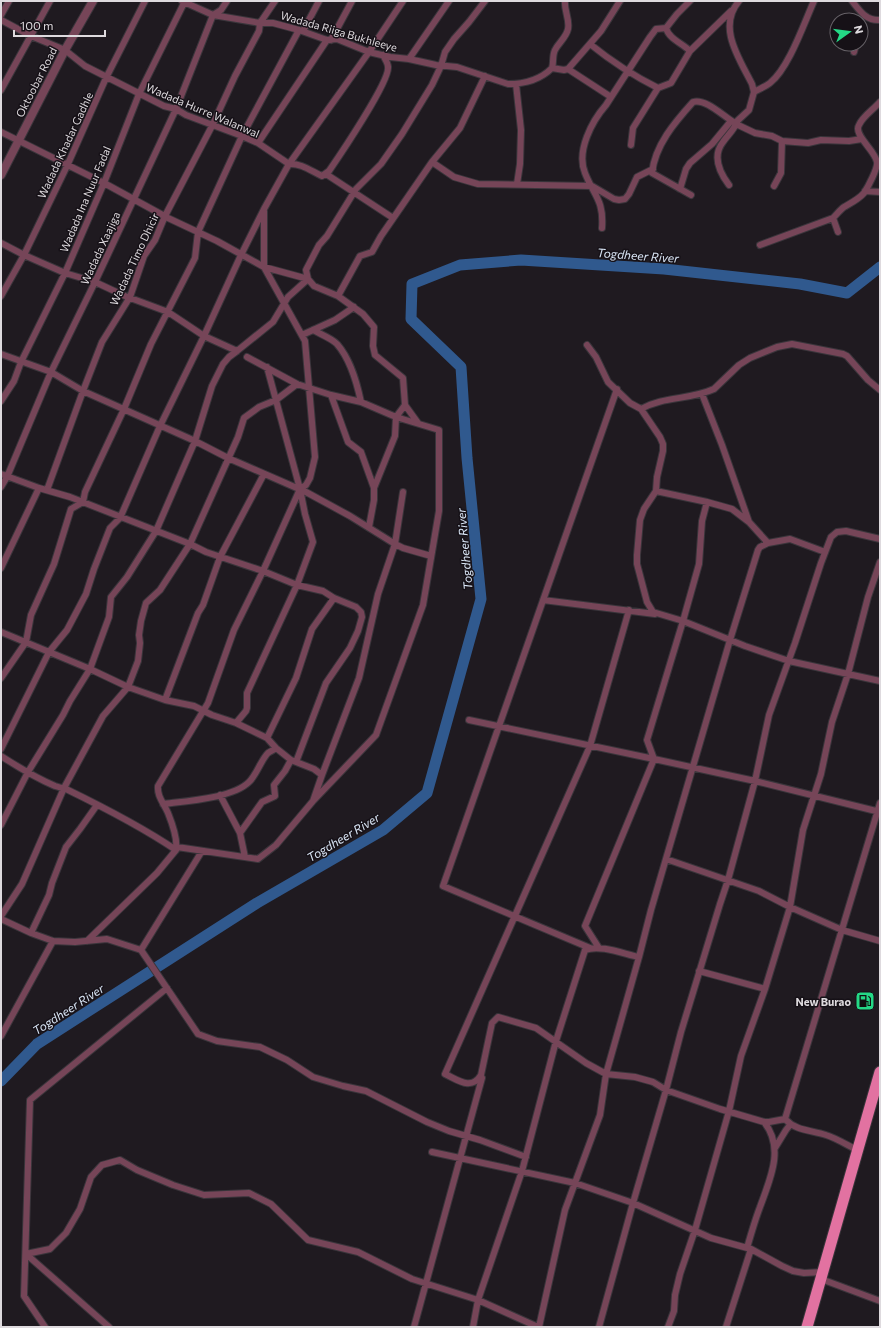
<svg xmlns="http://www.w3.org/2000/svg" width="881" height="1328" font-family="Commissioner,sans-serif">
  <style>
    .lines { fill: none; stroke-linecap: round; stroke-linejoin: round }
    .river { stroke: #30598e; stroke-width: 11 }
    .minor-casing { stroke: #3a353b; stroke-width: 8 }
    .tertiary-casing { stroke: #3a353b; stroke-width: 10 }
    .trunk-casing { stroke: #3a353b; stroke-width: 13 }
    .minor { stroke: #764558; stroke-width: 6 }
    .tertiary { stroke: #764558; stroke-width: 8 }
    .trunk { stroke: #e272a1; stroke-width: 11 }
    .labels { text-anchor: middle; dominant-baseline: central; stroke-width: 3; stroke-linejoin: round; paint-order: stroke }
    .street-label { font-size: 11px; fill: #dedade; stroke: #161117 }
    .poi-label { font-size: 11px; font-weight: bold; fill: #dedade; stroke: #161117; text-anchor: end }
    .water-label { font-size: 12px; font-style: italic; fill: #dae6f6; stroke: #161117 }
  </style>
  <rect width="100%" height="100%" fill="#1f1a20"/>
  <g class="lines">
    <path class="river" d="M1,1081L37,1044L257,903L383,830L427,793L481,599L467,458L461,367L411,319L412,284L460,265L521,260L664,269L800,284L847,293L880,267"/>
    <defs>
      <path id="minor" d="M182,1L213,15L260,23H273L299,30L327,40L337,39L369,52L390,57L409,59L436,65L457,67L508,84C524,84 540,80 552,68L564,70L568,69L601,31L620,1
        M739,1C717,27 739,58 752,84L754,92
        M852,1C860,11 866,21 880,20
        M1,15L9,1
        M1,20L31,36L65,50L85,66L164,106L176,109L186,115L242,136L258,143L289,164
        M303,31L319,1
        M331,40L352,1
        M590,44C611,61 634,76 658,88
        M690,51L731,11
        M854,52L856,44
        M409,59L449,1
        M552,68C554,62 552,56 555,50C559,42 566,38 568,29C570,19 564,11 565,1
        M568,69L611,97
        M516,84L521,130L520,164L517,184
        M1,90L50,1
        M736,124L755,133L772,136L782,141L808,143L821,140L849,141L862,139
        M1,132L104,183L168,218L217,241L264,267L308,279L314,286L338,296L363,314L374,327L373,346L375,355L403,378L405,405L418,423
        M258,143L327,40
        M631,145L633,128L658,88L671,83L690,51C682,43 669,39 666,28L677,14L690,1
        M432,162L454,177L478,184L592,186L614,199L619,200L625,199L629,194L637,177L653,169
        M289,164C301,163 311,171 322,176L329,171C340,155 390,81 388,67C388,63 385,59 383,55
        M326,174L393,218
        M729,185C720,173 712,156 723,142C727,136 733,131 736,124L735,123L749,110L754,92C759,89 765,87 770,83C789,68 804,23 814,1
        M774,186L781,173L782,141
        M680,189L686,169L690,163L712,144L731,121
        M865,191L880,192
        M691,195L652,173C655,145 675,122 693,102C706,98 724,117 735,123
        M602,228C604,200 594,196 585,173C576,151 592,121 606,105L650,37L656,29L666,28
        M838,232L833,218C837,214 840,210 844,207C851,203 859,199 864,193C868,187 878,168 877,162C875,150 853,135 859,125C863,116 873,110 880,102
        M1,243L24,255L65,273L95,282L125,296L168,312L204,336L237,351
        M760,245L833,218
        M1,296L24,255L67,166L106,78L145,1
        M338,296L360,256L372,252L381,236L432,162L460,128L485,76
        M313,330C320,334 331,338 337,344C351,360 357,383 361,402
        M302,335L335,320L354,307
        M587,345L596,357L608,382L630,403L641,409L660,437L663,444V451L657,477L656,491L644,509L640,520L637,555V564L647,602L653,612L683,621L647,740L654,759L755,781L880,812
        M1,354L51,372L83,391L195,441L228,458L306,492L350,516L395,544L403,548L431,556
        M247,357L297,384L331,395L361,402L396,417L439,430V511L423,605L376,735L313,801
        M702,394L722,445L749,522
        M331,395L348,442L361,452L374,488V500L369,527
        M1,401L14,381L21,362L65,273L104,183L139,94L185,1
        M641,409C664,396 690,400 714,389L739,365L750,358L777,347L792,344L843,354L847,356L868,380L880,390
        M1,474L39,488L70,497L190,544L206,552L263,571L297,585L323,591L334,598L356,607L361,612L362,617L358,631L350,648L326,683L296,762
        M1,487L7,477L51,372L95,282L176,109L213,15L221,10L227,1
        M374,488L395,436L396,417L405,405
        M47,490L83,391L102,342L130,297L144,256L155,240L165,216L213,124L235,76L259,31L260,23L275,1
        M656,491L707,502L732,509L749,522L768,543
        M880,562L868,597L848,674L880,681
        M1,568L39,488
        M543,600L655,614
        M629,610L590,746L445,1074C458,1080 471,1091 481,1075L492,1023L498,1017L536,1028L586,1063L606,1074L635,1077L653,1082L666,1090L720,1109L764,1122H769L785,1119C796,1131 811,1130 826,1135C836,1138 847,1145 857,1150
        M1,632L90,669L128,687L165,700L194,706L212,715L236,723L267,738L276,748L291,760L314,769L322,775L313,801L276,845L258,859L177,847
        M1,678L26,642L31,615L54,564L71,509L83,502L85,492L124,409L151,344L195,258L198,232L242,136L299,30
        M165,700L198,613L203,605L220,557L264,474
        M469,720L654,759L585,926L599,948
        M236,723L246,711L247,708V693L297,585L313,542L305,514L300,489L267,367
        M267,738L296,678L312,629L334,598
        M1,749L49,652L67,630L86,594L94,569L110,528L120,518L160,426L204,336L241,255L264,209L289,164L369,52L403,1
        M1,756C18,767 36,778 55,786C58,787 62,788 66,789C103,807 142,827 176,850L157,873L87,941
        M322,775L359,678L378,594L395,544L403,492
        M220,795L240,833L245,857
        M163,804C187,801 233,798 249,782C257,774 261,760 268,753C271,751 274,750 276,748
        M1,825L28,772L63,715L70,701L90,669L109,617L111,597L127,577L156,531L195,441L212,386L223,364L229,357L237,351L273,322L288,297L308,279L306,270L319,245L327,236L356,189L381,164L402,134L432,85L441,66L445,52L454,39L469,22L485,1
        M240,833L262,802L275,796L274,785L285,771L291,760
        M176,850C178,839 172,823 168,813C164,803 157,797 158,786L208,703L234,630L263,571L300,489L306,485L310,478L315,457L305,341L264,267V211
        M666,859L759,891L790,907L842,930L880,941
        M1,916L22,884L64,788L103,716L128,687L138,661L140,643L139,635L141,621L146,603L160,590L190,544L238,437L244,418L259,407L276,400L297,384
        M1,919L31,933L53,941L75,942L107,939L141,950
        M31,933L49,895L52,883L66,847L80,829L97,805
        M590,948L443,886L617,389
        M141,950L198,1034L217,1041L260,1047L287,1060L313,1077L343,1086L366,1091L427,1122L449,1131L480,1140L526,1157
        M141,950L202,851
        M699,971L765,989
        M1,1036L53,941
        M785,1119L880,803
        M775,1148L786,1130L790,1125
        M432,1152L575,1183L633,1203L711,1238L751,1249L782,1266L793,1271L804,1273L823,1272
        M747,1248C751,1234 755,1220 760,1207C770,1179 785,1148 764,1122
        M26,1254L50,1249L66,1233L80,1209L91,1177L102,1165L120,1160L137,1170L173,1185L204,1195L249,1193L271,1204L308,1240L358,1252L412,1279L478,1300L538,1327
        M26,1254L109,1327
        M821,1279L880,1301
        M45,1327L24,1296L30,1100L167,988
        M414,1327L482,1078
        M473,1327L478,1300L522,1171L556,1041L585,950C600,944 624,954 639,957
        M539,1327L565,1210L600,1115L606,1074L639,957L651,910L730,640L758,550L760,547L768,543L790,539L825,552
        M599,1327L633,1203L666,1090L681,1032L720,904L728,880L755,781L769,715L795,643L821,563L831,537L837,532L846,531L880,539
        M668,1327L674,1311L675,1295L680,1274L695,1230L729,1111L741,1056L765,989L790,907L803,830L821,774L832,722L848,674L789,661L745,646L683,621L699,564L702,521L707,502
        M726,1327L751,1249"/>
      <path id="tertiary" d="M1,175L65,50L93,1"/>
      <path id="trunk" d="M807,1327L880,1072"/>
    </defs>
    <use href="#minor" class="minor-casing"/>
    <use href="#tertiary" class="tertiary-casing"/>
    <use href="#trunk" class="trunk-casing"/>
    <use href="#minor" class="minor"/>
    <use href="#tertiary" class="tertiary"/>
    <use href="#trunk" class="trunk"/>
  </g>
  <defs>
    <symbol id="fuel-square" viewBox="-11 -11 22 22"><rect x="-9" y="-9" width="18" height="18" rx="4" fill="#24d886" stroke="#161117"/><path d="M-5.5-6h7V0h2V4h1.3V-2.5L3-4.5l.8-.8L6-3V5H2.5V1h-1V6h-7ZM-4.2-4.7v3.2H.2V-4.7Z" fill="#111"/></symbol>
  </defs>
  <g fill-rule="evenodd">
    <use href="#fuel-square" x="854" y="990" width="22" height="22"/>
  </g>
  <g class="labels">
    <g class="street-label">
      <text transform="translate(339 31) rotate(16)">Wadada Riiga Bukhleeye</text>
      <text transform="translate(36 82) rotate(-63)">Oktoobar Road</text>
      <text transform="translate(203 110) rotate(23)">Wadada Hurre Walanwal</text>
      <text transform="translate(65 145) rotate(-65)">Wadada Khadar Gadhle</text>
      <text transform="translate(85 199) rotate(-67)">Wadada Ina Nuur Fadal</text>
      <text transform="translate(100 248) rotate(-65)">Wadada Xaajiga</text>
      <text transform="translate(134 259) rotate(-65)">Wadada Timo Dhicir</text>
    </g>
    <g class="poi-label">
      <text x="851" y="1001">New Burao</text>
    </g>
    <g class="water-label">
      <text transform="translate(638 255) rotate(4)">Togdheer River</text>
      <text transform="translate(464 549) rotate(-95)">Togdheer River</text>
      <text transform="translate(343 837) rotate(-31)">Togdheer River</text>
      <text transform="translate(68 1009) rotate(-33)">Togdheer River</text>
    </g>
  </g>
  <rect width="881" height="1328" fill="none" stroke="#dedade" stroke-width="4"/>
  <g transform="translate(849 32) rotate(76)"><circle r="19" fill="#161117" stroke="#666167"/>
  <path d="M0-3L7 15L0 10L-7 15Z" fill="#24d886"/>
  <text y="-6" font-size="11" font-weight="bold" text-anchor="middle" fill="#dedade">N</text>
  </g>
  <path d="M14 30v6h91v-6" fill="none" stroke="#dedade" stroke-width="2"/>
  <text x="20" y="30" font-size="12" fill="#dedade" stroke="#161117" stroke-width="3" paint-order="stroke">100 m</text>
</svg>
